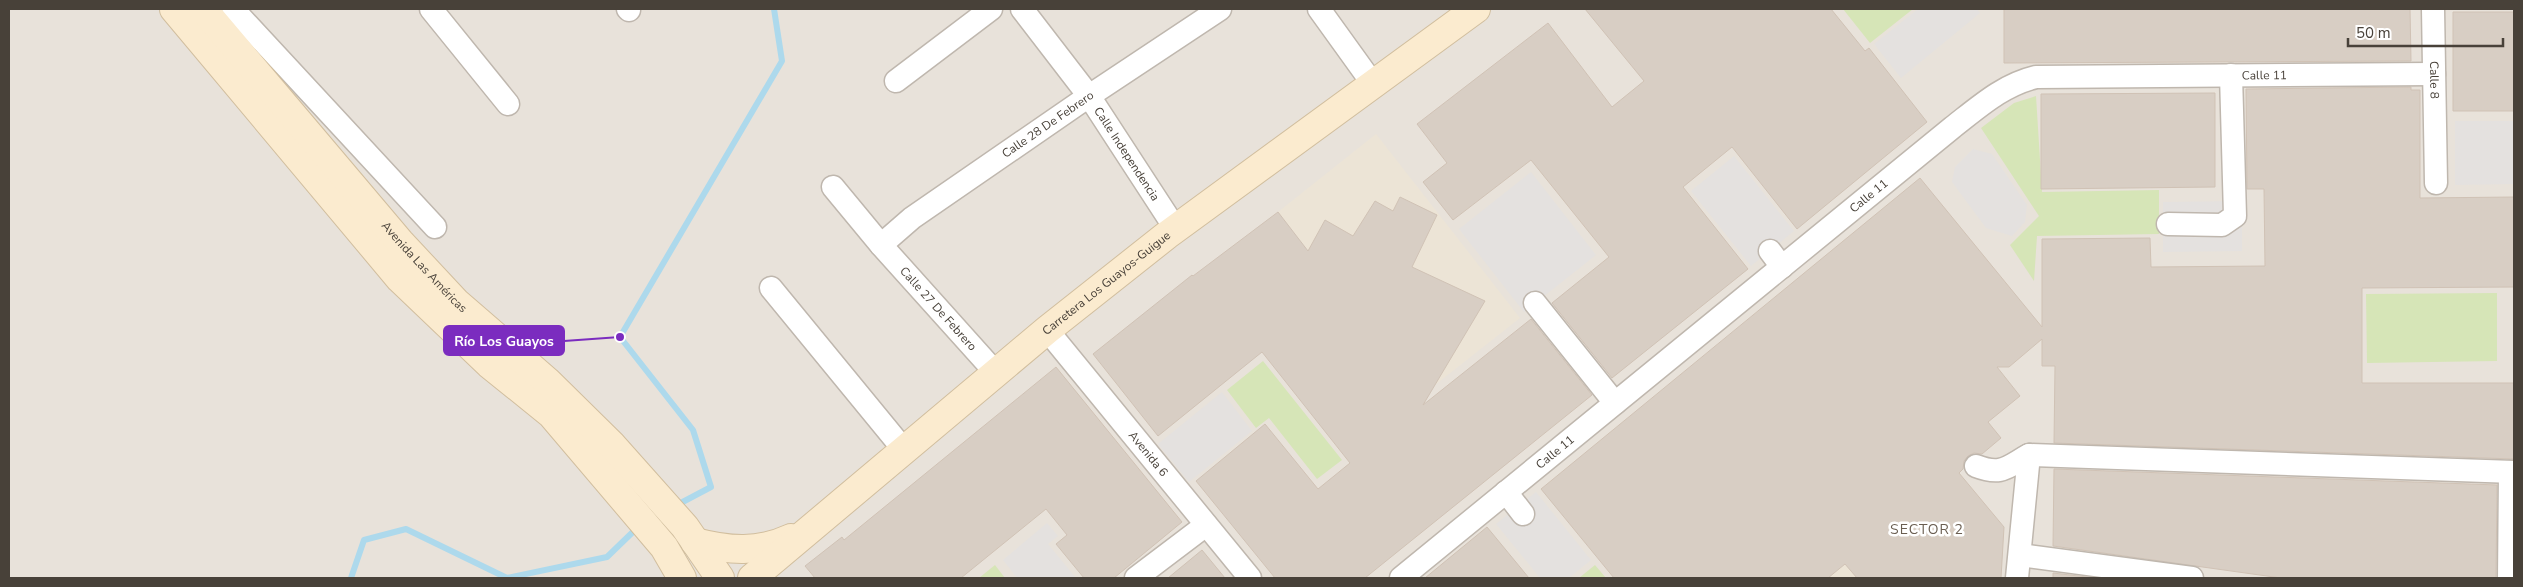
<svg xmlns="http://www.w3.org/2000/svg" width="2523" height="587" font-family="'Nunito Sans',sans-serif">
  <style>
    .residential { fill: #e8e2da }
    .education { fill: #ece4d6 }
    .green { fill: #d6e5b7 }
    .parking { fill: #e4e1df }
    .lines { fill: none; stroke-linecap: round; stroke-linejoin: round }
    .stream { stroke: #add9ec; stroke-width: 6 }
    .building { fill: #d8cec4; stroke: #d0c2b5 }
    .street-casing { stroke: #bfb7ae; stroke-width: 25 }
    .secondary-casing { stroke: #d1be9e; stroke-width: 30 }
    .street { stroke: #fff; stroke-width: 22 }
    .secondary { stroke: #fbebcf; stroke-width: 28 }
    .labels { text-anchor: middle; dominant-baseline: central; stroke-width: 5; stroke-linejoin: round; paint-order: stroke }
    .street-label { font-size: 12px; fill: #484139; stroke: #fff }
    .neighbourhood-label { font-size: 14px; letter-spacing: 1px; fill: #6a5e51; stroke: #fff }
    .leader { fill: none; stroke: #7b2cbf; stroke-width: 2 }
    .callout-dot { fill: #7b2cbf; stroke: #fff; stroke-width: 2 }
    .callout { fill: #7b2cbf; stroke: #7b2cbf; stroke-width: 2 }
    .callout-label { font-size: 14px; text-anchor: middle; font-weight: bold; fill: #fff }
  </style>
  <rect width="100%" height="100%" fill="#f4f1eb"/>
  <path class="residential" d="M9,9H2514V578H9Z"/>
  <path class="education" d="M1376,134L1520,318L1421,396L1278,212Z
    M1845,564L1857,578H1828Z"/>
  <path class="green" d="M1843,9H1913L1870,43Z
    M2036,96L2042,192L2159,190V234L2037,236L2034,281L2010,245L2039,216L1981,128L2014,103Z
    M2497,293V361L2367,363L2366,294Z
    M1263,361L1342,460L1317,479L1269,418L1256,428L1227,390Z
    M995,565L1005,578H979Z
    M1595,565L1606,578H1579Z"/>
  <path class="parking" d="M1918,9H1977L1980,13L1901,78L1874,44Z
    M2455,121H2514V184L2455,185Z
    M1973,149L1992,154L2027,205L2025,222L2012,236L1986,228L1952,182L1955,167Z
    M1734,156L1794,231L1751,266L1691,191Z
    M1531,172L1596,255L1524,312L1459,229Z
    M2242,201V251L2163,252V202Z
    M1222,392L1252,431L1189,482L1158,444Z
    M1536,492L1591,560L1569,578H1540L1496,524Z
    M1047,523L1058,536L1048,544L1076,578H1017L1003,560Z"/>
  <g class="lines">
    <path class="stream" d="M675,506L711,487L693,430L620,337L782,61L774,9
      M351,578L364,540L406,529L507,578L607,557L638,527"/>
  </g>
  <path class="building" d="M1585,9H1831L1865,51L1869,48L1927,122L1797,229L1732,147L1683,187L1748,269L1612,378L1552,303L1609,257L1531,160L1453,220L1423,182L1447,163L1417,124L1548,23L1612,107L1644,81Z
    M2004,9H2410L2411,61L2004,63Z
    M2453,12H2514V111H2453Z
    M2411,87V90H2420V198L2514,197V287L2362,288V383H2514V459L2054,443L2055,366H2042V339L2009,367H1997L2020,396L1988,422L2001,438L1982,454L1974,453L1968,456L1964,461L1963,469L1959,473L2004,527L2001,578H1857L1845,564L1828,578H1614L1541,489L1920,178L2042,327V239L2150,238L2151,267L2265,266L2264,189H2247L2246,89Z
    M2215,93V187L2041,189V94Z
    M1400,197L1437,215L1412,267L1485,301L1423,405L1531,319L1592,395L1365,578H1275L1196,481L1265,424L1318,489L1350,463L1262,352L1158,436L1093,354L1192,275L1193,276L1278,212L1308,251L1325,220L1353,236L1375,201L1393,211Z
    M1056,367L1182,522L1114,578H1084L1056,544L1067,535L1046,509L961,578H815L805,566L842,537L844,540Z
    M2054,469L2497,485L2496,578H2281L2053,546Z
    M1487,527L1529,578H1425Z
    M1202,550L1225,578H1168Z
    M2053,573L2095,578H2053Z"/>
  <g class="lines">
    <defs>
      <g id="street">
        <path d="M233,9L435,227"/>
        <path d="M431,9L508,104"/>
        <path d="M628,9L629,10"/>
        <path id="s1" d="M1022,9L1089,96L1175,228"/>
        <path d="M1319,9L1373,84"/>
        <path id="s2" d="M2433,9L2436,183"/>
        <path d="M896,81L991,9"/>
        <path id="s3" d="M833,187L881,245L996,373"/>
        <path d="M2168,224L2222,225L2235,216L2231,75"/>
        <path id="s4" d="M881,245L912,218L1089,96L1220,9"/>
        <path d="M1770,251L1782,267"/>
        <path d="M771,288L904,450"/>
        <path d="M1535,303L1615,403"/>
        <path id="s5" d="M1047,330L1250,578"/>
        <path d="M1976,466C2002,476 2007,467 2029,455L2514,472"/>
        <path d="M1506,492L1523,514"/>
        <path d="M2020,555L2192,578"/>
        <path d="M1136,578L1206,525"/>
        <path id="s6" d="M1401,578L1953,127C1980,106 2003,85 2036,77L2434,74"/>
        <path d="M2017,578L2029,455"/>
        <path d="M2509,578L2510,472"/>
      </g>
      <g id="secondary">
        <path d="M174,9L400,279L489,364L551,414L664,547L682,578"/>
        <path id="s7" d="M203,9L400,242L456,302L547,381L612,445L685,527L720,578"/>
        <path d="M695,542C729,551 759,553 791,538"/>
        <path id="s8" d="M752,578L1047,330L1167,235L1476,9"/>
      </g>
    </defs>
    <use href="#street" class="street-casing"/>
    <use href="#secondary" class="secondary-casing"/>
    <use href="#street" class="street"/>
    <use href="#secondary" class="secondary"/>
  </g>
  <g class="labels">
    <g class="street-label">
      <text stroke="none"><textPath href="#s6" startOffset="1039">Calle 11</textPath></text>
      <text stroke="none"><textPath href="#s2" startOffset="71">Calle 8</textPath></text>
      <text stroke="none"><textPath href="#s4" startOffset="206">Calle 28 De Febrero</textPath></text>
      <text stroke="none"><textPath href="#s1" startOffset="179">Calle Independencia</textPath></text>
      <text stroke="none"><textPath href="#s6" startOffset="604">Calle 11</textPath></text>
      <text stroke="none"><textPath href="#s7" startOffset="340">Avenida Las Américas</textPath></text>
      <text stroke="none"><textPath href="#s8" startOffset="461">Carretera Los Guayos-Guigue</textPath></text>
      <text stroke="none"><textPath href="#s3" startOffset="161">Calle 27 De Febrero</textPath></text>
      <text stroke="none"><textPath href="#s6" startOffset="199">Calle 11</textPath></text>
      <text stroke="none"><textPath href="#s5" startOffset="160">Avenida 6</textPath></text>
    </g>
    <g class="neighbourhood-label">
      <text x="1927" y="529">SECTOR 2</text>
    </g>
  </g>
  <path class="leader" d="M620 337L564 341"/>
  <circle class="callout-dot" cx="620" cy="337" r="5"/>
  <rect class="callout" x="444" y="326" width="120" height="29" rx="5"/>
  <g class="callout-label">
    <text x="504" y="346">Río Los Guayos</text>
  </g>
  <rect width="2523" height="587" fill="none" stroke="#484139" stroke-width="20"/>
  <path d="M2348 38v8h155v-8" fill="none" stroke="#484139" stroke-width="2.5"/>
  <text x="2356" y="38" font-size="15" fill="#484139" stroke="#ffffff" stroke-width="4" paint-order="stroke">50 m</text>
</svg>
